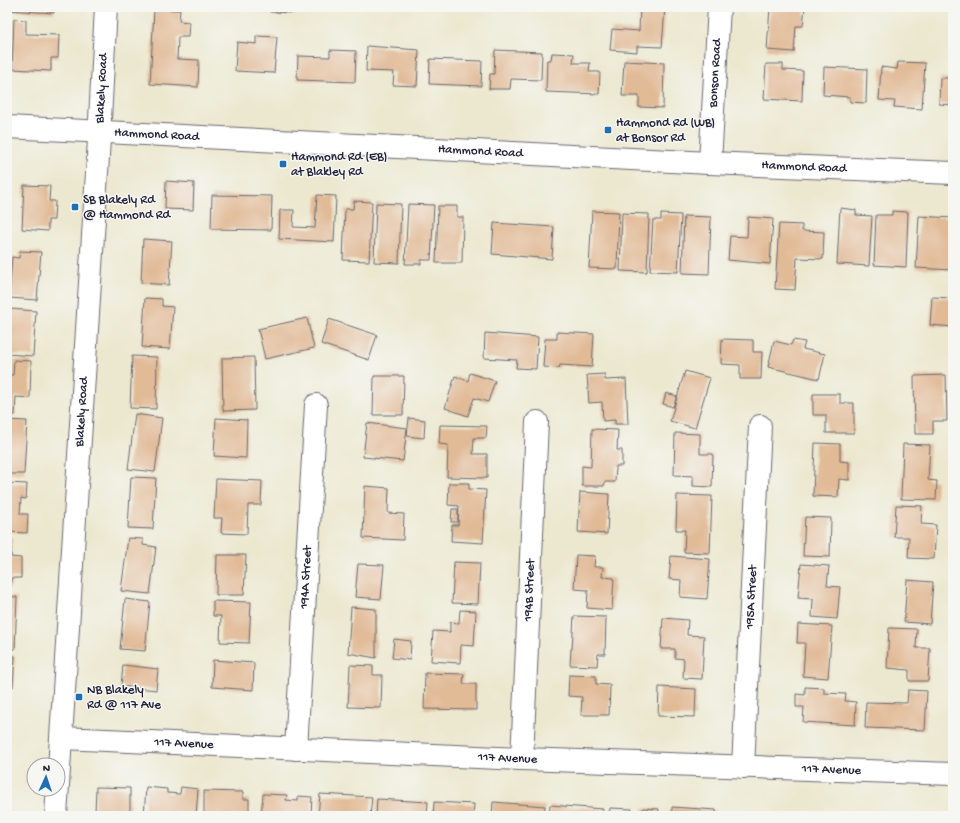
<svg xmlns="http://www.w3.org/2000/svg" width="960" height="823" font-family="'Gochi Hand',sans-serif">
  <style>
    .building { fill: #e1ba96 }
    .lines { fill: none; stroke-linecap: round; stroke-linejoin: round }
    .minor-casing { stroke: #69676f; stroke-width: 24 }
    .major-casing { stroke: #69676f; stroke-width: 24 }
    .minor { stroke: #fff; stroke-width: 22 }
    .major { stroke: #fff; stroke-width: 22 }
    .poi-dot { fill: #1f6fb2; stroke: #f6f6f2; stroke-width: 1.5 }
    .labels { text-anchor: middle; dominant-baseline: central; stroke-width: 3; stroke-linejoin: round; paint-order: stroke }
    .street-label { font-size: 13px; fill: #22223b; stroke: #f6f6f2 }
    .poi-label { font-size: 13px; fill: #22223b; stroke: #f6f6f2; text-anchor: start }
  </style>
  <rect width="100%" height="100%" fill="#f6f6f2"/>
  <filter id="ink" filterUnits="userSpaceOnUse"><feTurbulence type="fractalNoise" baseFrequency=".025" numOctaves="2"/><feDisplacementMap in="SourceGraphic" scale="8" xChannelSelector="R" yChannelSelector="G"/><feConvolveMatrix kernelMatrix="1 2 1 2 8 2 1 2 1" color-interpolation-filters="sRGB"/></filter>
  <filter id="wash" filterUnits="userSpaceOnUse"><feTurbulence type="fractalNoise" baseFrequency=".012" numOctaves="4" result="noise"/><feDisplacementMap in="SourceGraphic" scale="16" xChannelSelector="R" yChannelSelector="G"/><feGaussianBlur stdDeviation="0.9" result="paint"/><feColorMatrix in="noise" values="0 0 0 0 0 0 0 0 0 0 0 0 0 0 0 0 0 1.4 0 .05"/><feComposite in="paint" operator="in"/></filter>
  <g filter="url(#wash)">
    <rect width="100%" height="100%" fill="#ece8d0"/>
    <g id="blocks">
      <path class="building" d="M7,7H54V13L7,10Z
        M270,7H294V13L270,12Z
        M640,7H665L662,47L637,46V52L610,50L612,29L639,31Z
        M770,7H805L803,26H796L794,52L767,50Z
        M154,9L180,10L179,21L189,22L188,37H178L177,59L199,60L198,87L150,84Z
        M14,19L26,20V34L59,35L58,58H51V71L12,69Z
        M256,36L277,37L274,73L235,71L237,42L256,44Z
        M367,46L419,50L417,86L393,85L394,72L366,71Z
        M330,50L356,51L355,82L297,80L298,56L330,57Z
        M495,50L542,52L541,80L511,79L510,89H489L490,74H494Z
        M552,53L574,54L573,63H590L589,72H600L599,94L546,92L547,60H551Z
        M430,59L482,61L481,86L429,84Z
        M624,61L664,63L663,108L639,107V96H622Z
        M898,62L925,63L922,109L894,107L895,101L879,100L881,67L897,69Z
        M766,64H783V70L803,71L802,101L764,99Z
        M824,67L867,69L866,103L850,102V97L823,95Z
        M940,78H953V105L939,104Z
        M166,181L194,183L193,210L165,209Z
        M24,185L50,186L49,201H55L54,220H48V231L22,229Z
        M212,195L272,196L271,230L211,229Z
        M317,195L336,196L334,242L279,239L280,210H294L293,227L315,228Z
        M354,201L372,202L369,261L343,260L345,209H353Z
        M376,203L401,204L399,263L374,262Z
        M408,204L434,205L431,260H421V264H405Z
        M438,206H457V217H463L462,263H436Z
        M840,208L856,210V215L872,216L869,266L837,264Z
        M592,211L619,212L617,269L589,268Z
        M892,211L908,212L906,267L874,265L876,215H892Z
        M622,213L649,214L647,272L620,271Z
        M661,214L681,215L678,272L650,271L653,220H661Z
        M684,216L711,217L709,274L682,273Z
        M919,216L953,218V270L916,268Z
        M748,217L773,219L770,264L728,260L730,236L747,237Z
        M494,223L554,227L552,259L492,254Z
        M779,224L802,225V231L824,232L823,259L797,258L795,290L775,289Z
        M143,239L172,241L169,285L141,283Z
        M20,251L41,252L37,300L9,298L12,257L19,258Z
        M932,297L953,298V327L930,325Z
        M145,298L162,299V306L173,307L170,349L142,347Z
        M10,309L36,311L33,356L7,354Z
        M307,318L314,348L265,359L258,329Z
        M329,319L377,335L369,360L321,344Z
        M557,332L594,334L592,367L560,365L559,368L543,367L545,339H557Z
        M485,333L538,337L536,369L516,368L517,360L484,358Z
        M722,339L753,340V352H762L761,379H740V365L721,364Z
        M793,340L805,342L803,349L825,354L819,379L768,367L774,341L791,345Z
        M132,356L157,357L156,409L130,408Z
        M254,357L255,410L223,411L222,358Z
        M14,360L31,361L30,398L16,397L15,415H7V375H13Z
        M685,371L710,378L695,428L670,421Z
        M470,373L495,381L488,402L474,398L468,416L445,408L455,376L468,381Z
        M605,374V380L626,379L628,424H615V420L603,421L602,402L589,403L587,375Z
        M946,375L947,421H933V434H915L914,376Z
        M374,376H404L403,415H373Z
        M666,393L677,396L673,407L663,404Z
        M813,394H840V403H854V433H826V415H813Z
        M135,414L162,418L155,472L128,469Z
        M216,418L247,420L246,458L214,456Z
        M409,418L425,420L424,438L407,436Z
        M7,420L27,421L24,474H7Z
        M367,423L407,428L403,461L363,457Z
        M440,425L487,426L486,438H474L473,454H487V478L447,477L448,445L439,444Z
        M592,429L618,430L617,450H622V466H616L615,482H605L604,486H582V466L591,467Z
        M675,433L700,434V454H713L712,487L693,486V476L674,475Z
        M815,443L840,444V461L849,462V480L839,479L838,497L813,496Z
        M903,444L930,445L928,480L937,481L936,500L901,499Z
        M131,477L156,478L153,529L128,528Z
        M216,479L262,481L261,505H248L247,534L221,533L222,518H214Z
        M7,483L27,484L26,499L21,498L20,514H28L27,533L7,532Z
        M449,483H469V489L486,490L483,543L451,541L452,525H458L459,506L448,505Z
        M365,486L389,488L388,513L404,514L403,540L363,538Z
        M580,492L609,494L607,534L578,532Z
        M677,495L712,496L710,553L684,552L685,530H676Z
        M896,505L922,506L921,524L936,525L934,559L908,558L909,537H894Z
        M452,509H458V522H451Z
        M805,517L831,518L830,557L803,556Z
        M7,538H12L11,557L21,558V578H11V587H7Z
        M128,538L143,539V545L156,547L150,594L121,591Z
        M217,555H246L244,595H216Z
        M576,555L595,556L594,567H603L602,577L614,578L612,610L587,608L588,590L574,589Z
        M671,556L710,559L707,599L680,597L681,580L669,579Z
        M454,562L480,563L478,604L452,603Z
        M358,564L384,565L381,599L355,597Z
        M801,564L829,566L827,586L840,587L837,619L812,617L813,599L798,598Z
        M907,580L933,582L930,624L904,622Z
        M7,596L17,597L15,649H7Z
        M125,599L150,602L145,651L120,649Z
        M213,601L251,602L249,643L220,642L221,616H213Z
        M351,607L376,609V658L348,653Z
        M460,610L476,611L474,646L461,645L460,663L431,661L433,631L450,632V622L459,623Z
        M574,616L606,617L605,654H598L597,666L570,665L571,649H572Z
        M663,618L688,620L687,635L704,636L702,679L683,678L684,659L675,658V649H661Z
        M798,624L832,626L828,678L803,676L805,643H797Z
        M889,628L917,629L916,648H930L928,681H909V670L887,668Z
        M394,639L411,641L410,660L392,658Z
        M7,655L15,656L13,687H10L9,709H7Z
        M213,660L254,663L253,690L212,687Z
        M123,665L158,669L156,690L121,686Z
        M350,665L373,666V675H382L381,708L348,707Z
        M425,673L464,674L463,684H476V710L424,709Z
        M569,675L596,676V684L610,685L609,715H581L582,697L568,696Z
        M659,687L696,689L695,717L658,716Z
        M805,687L824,688V693L846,694L845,701L856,702L855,725L803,722L804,707H796V694L805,695Z
        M908,690L927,691L925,730L865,728L866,702L907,703Z
        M7,716H9L8,733H7Z
        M96,787L130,788V815L95,814Z
        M146,787L167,789V793L180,794L181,787L198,789L196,816H144Z
        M204,791L243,792V799H249V816H204Z
        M263,794L287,795L286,800L298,801V796L312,797L311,816H261Z
        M320,794L372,797L370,816H318Z
        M377,799L428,802L427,816H376Z
        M434,802L474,804L473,816H433Z
        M493,802L545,806L544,816H492Z
        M550,805L603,809L602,816H549Z
        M672,807L716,810V816H672Z
        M610,808L632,809L631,816H609Z
        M643,808L659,809L658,816H642Z"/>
    </g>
  </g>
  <g filter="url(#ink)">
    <use href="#blocks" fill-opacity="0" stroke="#69676f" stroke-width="1"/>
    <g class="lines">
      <defs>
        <g id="minor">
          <path id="s1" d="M710,163L719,7"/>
          <path id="s2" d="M62,738L522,759L953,774"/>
          <path id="s3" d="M296,749L316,405"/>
          <path id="s4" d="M522,759L537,422"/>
          <path id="s5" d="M743,767L760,426"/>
          <path id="s6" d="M56,816L98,157L106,7"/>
        </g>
        <g id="major">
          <path id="s7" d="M7,127L710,163L953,173"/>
        </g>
      </defs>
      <use href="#minor" class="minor-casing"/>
      <use href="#major" class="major-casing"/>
      <use href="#minor" class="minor"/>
      <use href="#major" class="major"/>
    </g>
  </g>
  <g class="poi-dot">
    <rect x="604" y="126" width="8" height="8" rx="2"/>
    <rect x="279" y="160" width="8" height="8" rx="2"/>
    <rect x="71" y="203" width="8" height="8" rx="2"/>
    <rect x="75" y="693" width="8" height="8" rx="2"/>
  </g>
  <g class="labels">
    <g class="street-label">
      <text stroke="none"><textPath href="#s1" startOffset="90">Bonson Road</textPath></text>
      <text stroke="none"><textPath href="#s6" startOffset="729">Blakely Road</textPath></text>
      <text stroke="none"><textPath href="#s7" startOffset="150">Hammond Road</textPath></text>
      <text stroke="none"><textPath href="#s7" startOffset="474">Hammond Road</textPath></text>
      <text stroke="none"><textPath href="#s7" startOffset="798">Hammond Road</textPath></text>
      <text stroke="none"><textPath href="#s6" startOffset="405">Blakely Road</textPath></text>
      <text stroke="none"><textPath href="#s3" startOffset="172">194A Street</textPath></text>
      <text stroke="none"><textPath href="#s4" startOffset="169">194B Street</textPath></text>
      <text stroke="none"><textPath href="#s5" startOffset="170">195A Street</textPath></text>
      <text stroke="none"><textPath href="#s2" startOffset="122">117 Avenue</textPath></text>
      <text stroke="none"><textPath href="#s2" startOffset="446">117 Avenue</textPath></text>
      <text stroke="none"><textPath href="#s2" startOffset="770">117 Avenue</textPath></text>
    </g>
    <g class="poi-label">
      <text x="616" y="123">Hammond Rd (WB)<tspan x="616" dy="15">at Bonsor Rd</tspan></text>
      <text x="291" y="157">Hammond Rd (EB)<tspan x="291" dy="15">at Blakley Rd</tspan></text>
      <text x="83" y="200">SB Blakely Rd<tspan x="83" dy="15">@ Hammond Rd</tspan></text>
      <text x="87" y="690">NB Blakely<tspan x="87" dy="15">Rd @ 117 Ave</tspan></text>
    </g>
  </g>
  <rect width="960" height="823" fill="none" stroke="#f6f6f2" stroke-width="24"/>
  <g transform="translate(46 777) rotate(3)"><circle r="19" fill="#f6f6f2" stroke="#a1a1a9"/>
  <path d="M0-3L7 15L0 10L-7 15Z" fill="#1f6fb2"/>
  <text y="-6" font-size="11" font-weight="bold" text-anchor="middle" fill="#22223b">N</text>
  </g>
</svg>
